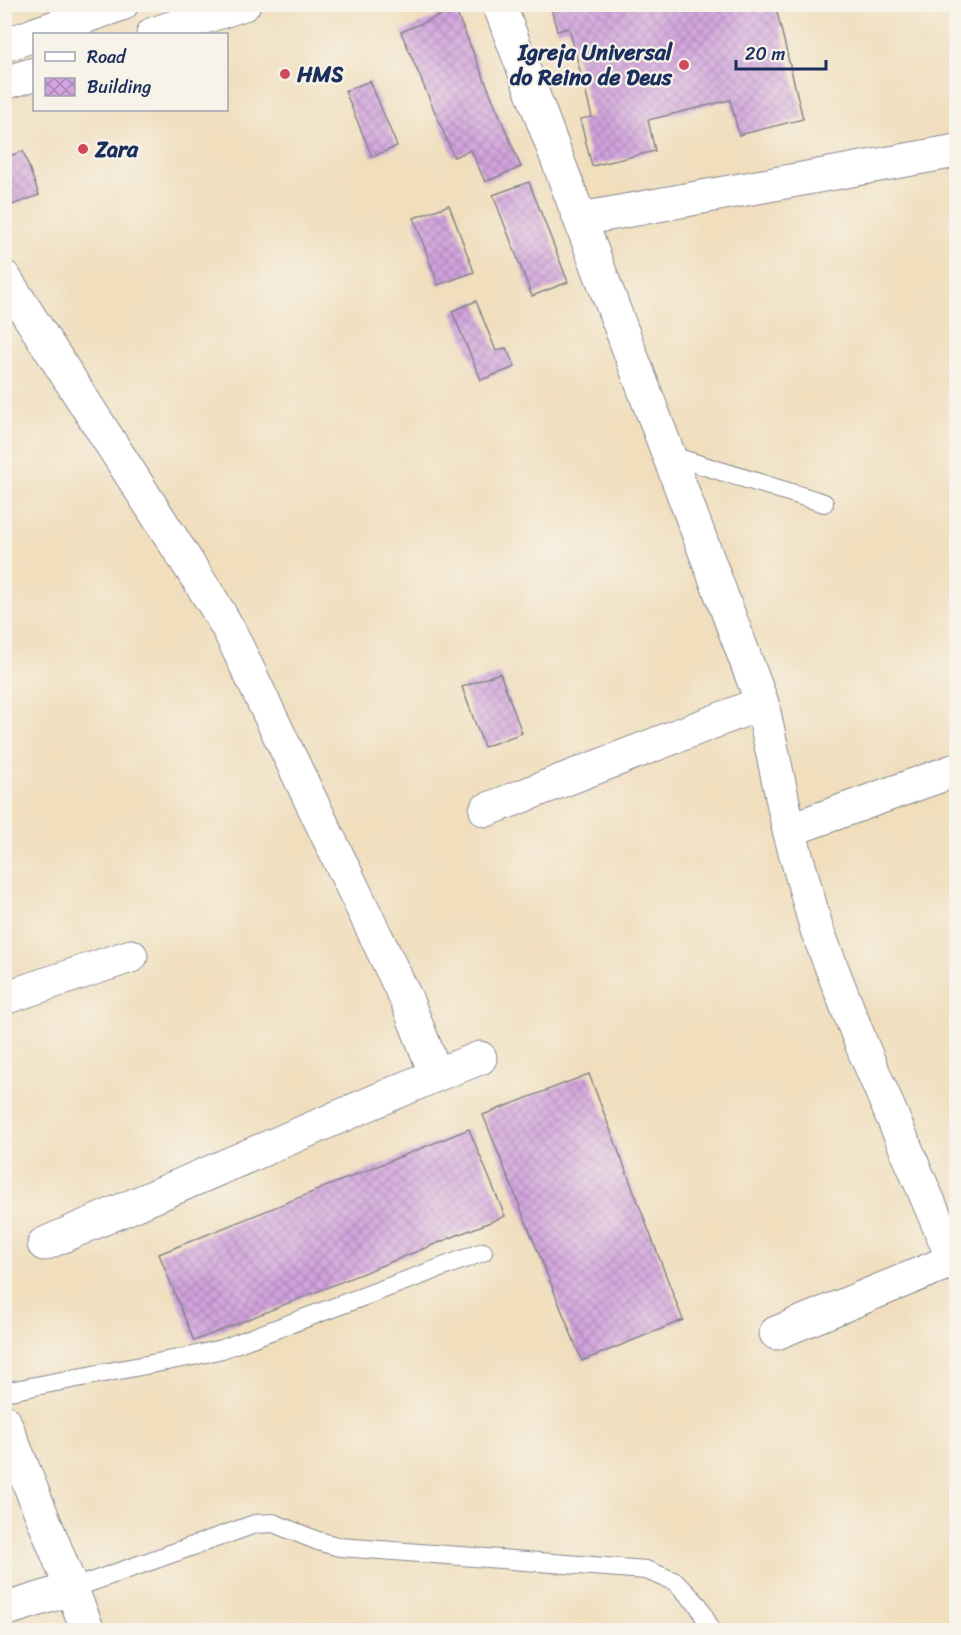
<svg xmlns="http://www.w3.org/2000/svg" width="961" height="1635" font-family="Sriracha,sans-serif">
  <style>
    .building { fill: url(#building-cross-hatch) }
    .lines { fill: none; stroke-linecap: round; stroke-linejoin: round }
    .lane-casing { stroke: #86868e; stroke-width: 20 }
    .street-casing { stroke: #86868e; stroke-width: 35 }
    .secondary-casing { stroke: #86868e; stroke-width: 35 }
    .primary-casing { stroke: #86868e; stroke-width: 35 }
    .lane { stroke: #fff; stroke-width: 18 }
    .street { stroke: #fff; stroke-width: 33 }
    .secondary { stroke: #fff; stroke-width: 33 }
    .primary { stroke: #fff; stroke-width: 33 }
    .poi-dot { fill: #d1495b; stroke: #f7f3e8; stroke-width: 2 }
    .labels { text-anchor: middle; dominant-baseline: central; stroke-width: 4.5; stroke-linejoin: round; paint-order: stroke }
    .poi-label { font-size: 22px; font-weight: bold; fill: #1b2f5e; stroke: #f7f3e8; text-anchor: start }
  </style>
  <defs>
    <pattern id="building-cross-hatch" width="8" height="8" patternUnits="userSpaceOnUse" patternTransform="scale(1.5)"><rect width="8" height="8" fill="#d2a3dd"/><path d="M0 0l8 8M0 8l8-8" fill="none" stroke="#aa85b6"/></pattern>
  </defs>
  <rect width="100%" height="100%" fill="#f7f3e8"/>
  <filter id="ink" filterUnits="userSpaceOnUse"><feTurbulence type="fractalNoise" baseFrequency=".0167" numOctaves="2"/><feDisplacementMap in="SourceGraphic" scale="12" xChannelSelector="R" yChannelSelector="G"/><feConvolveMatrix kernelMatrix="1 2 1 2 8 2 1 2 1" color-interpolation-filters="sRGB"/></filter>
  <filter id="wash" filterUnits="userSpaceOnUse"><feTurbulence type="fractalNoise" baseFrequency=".008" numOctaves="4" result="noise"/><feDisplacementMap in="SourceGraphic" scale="24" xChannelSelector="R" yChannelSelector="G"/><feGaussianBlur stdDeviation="1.35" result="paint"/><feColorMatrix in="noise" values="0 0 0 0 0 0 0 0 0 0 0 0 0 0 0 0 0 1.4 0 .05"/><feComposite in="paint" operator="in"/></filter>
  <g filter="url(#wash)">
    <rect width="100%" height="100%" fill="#f0debd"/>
    <g id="blocks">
      <path class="building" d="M550,4H775L803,119L739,135L730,100L648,120L655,151L592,166L580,119L592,117L569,28L557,31Z
        M455,9L521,167L485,182L471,150L454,157L401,32Z
        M370,81L397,146L372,157L345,91Z
        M23,151L39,195L4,208V158Z
        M529,182L568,282L532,296L493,195Z
        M449,205L474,272L438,285L414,218Z
        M476,301L496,351L506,348L515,367L481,380L452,311Z
        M500,673L522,733L484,747L462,687Z
        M589,1074L683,1320L582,1361L483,1115Z
        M469,1129L505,1216L194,1341L159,1254Z"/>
    </g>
  </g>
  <g filter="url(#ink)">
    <use href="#blocks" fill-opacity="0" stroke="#86868e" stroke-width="1.5"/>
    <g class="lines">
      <defs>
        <path id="lane" d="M669,455L824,503
          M4,1392L193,1356L222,1349L483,1252
          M71,1589L255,1524L273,1523L318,1541L340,1547L646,1570L676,1582L699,1606L711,1630"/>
        <path id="street" d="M499,4L762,703L789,830L817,930L863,1048L956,1266
          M581,219L956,151
          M4,277L214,604L229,630L407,1001L436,1075
          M486,810L762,703
          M789,830L956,770
          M4,998L131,956
          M44,1244L436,1075L480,1058
          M776,1333L956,1259
          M4,1610L71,1589"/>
        <path id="secondary" d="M4,1421L88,1630"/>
        <path id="primary" d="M35,34L122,4
          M153,34L244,4
          M4,45L34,35
          M4,83L34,74"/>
      </defs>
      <use href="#lane" class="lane-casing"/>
      <use href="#street" class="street-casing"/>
      <use href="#secondary" class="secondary-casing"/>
      <use href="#primary" class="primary-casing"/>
      <use href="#lane" class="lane"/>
      <use href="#street" class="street"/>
      <use href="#secondary" class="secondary"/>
      <use href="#primary" class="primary"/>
    </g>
  </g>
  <g class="poi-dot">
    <circle cx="684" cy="65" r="6"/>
    <circle cx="285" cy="74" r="6"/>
    <circle cx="83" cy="149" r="6"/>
  </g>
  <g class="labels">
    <g class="poi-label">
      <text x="672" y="52" text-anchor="end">Igreja Universal<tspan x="672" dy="25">do Reino de Deus</tspan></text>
      <text x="297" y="74">HMS</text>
      <text x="95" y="149">Zara</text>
    </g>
  </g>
  <rect width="961" height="1635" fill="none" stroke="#f7f3e8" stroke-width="24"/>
  <rect x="33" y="33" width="195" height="78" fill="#f7f3e8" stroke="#9fa5b1" stroke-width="1.5"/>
  <rect x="45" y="52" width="30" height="9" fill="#ffffff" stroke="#9fa5b1" stroke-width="1.5"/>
  <text x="87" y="63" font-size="18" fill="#1b2f5e">Road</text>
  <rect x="45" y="78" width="30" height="18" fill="url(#building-cross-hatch)" stroke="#9fa5b1" stroke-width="1.5"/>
  <text x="87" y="93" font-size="18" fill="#1b2f5e">Building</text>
  <path d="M736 60v9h90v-9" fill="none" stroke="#1b2f5e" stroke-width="3"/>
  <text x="745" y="60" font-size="18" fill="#1b2f5e" stroke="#f7f3e8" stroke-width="4.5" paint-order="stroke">20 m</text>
</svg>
